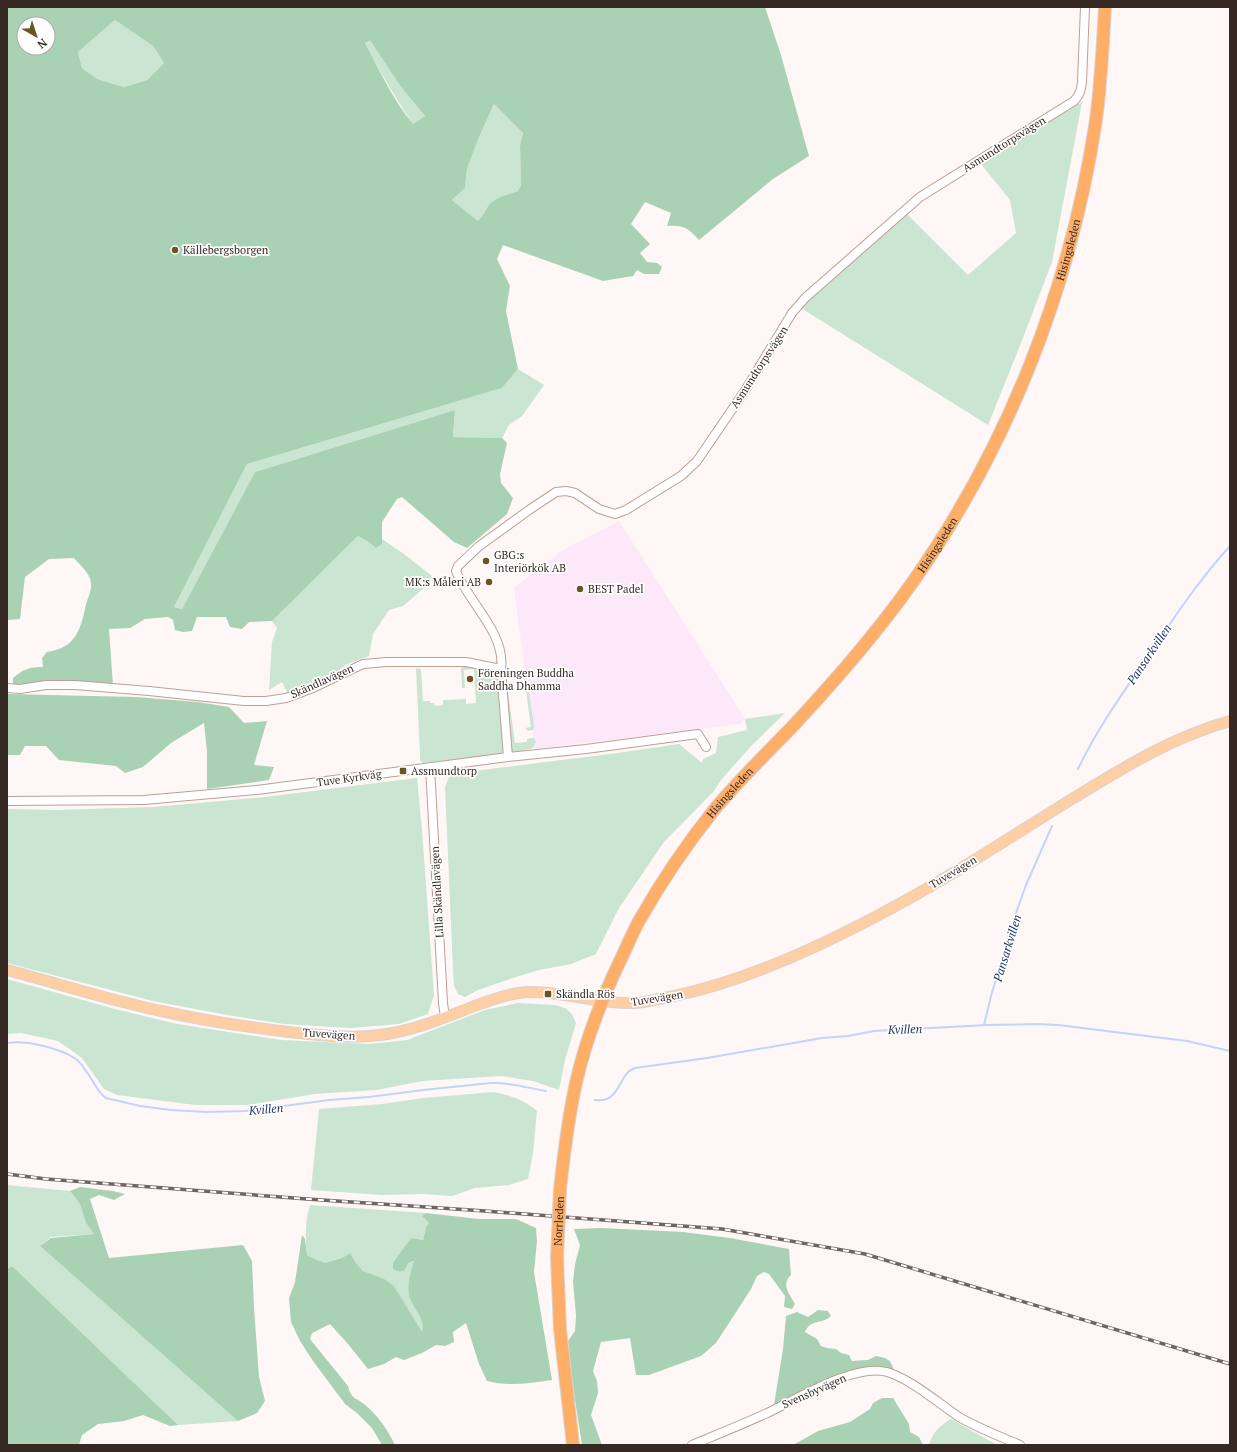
<svg xmlns="http://www.w3.org/2000/svg" width="1237" height="1452" font-family="'PT Serif',serif">
  <style>
    .industrial { fill: #fce8f9 }
    .green { fill: #cae5d1 }
    .forest { fill: #a8d2b3; fill-rule: evenodd }
    .lines { fill: none; stroke-linecap: round; stroke-linejoin: round }
    .stream { stroke: #bfd5fd; stroke-width: 2 }
    .minor-casing { stroke: #c09e91; stroke-width: 10 }
    .major-casing { stroke: #d7d4d3; stroke-width: 12 }
    .highway-casing { stroke: #d7d4d3; stroke-width: 14 }
    .minor { stroke: #fff; stroke-width: 8 }
    .major { stroke: #fecea4; stroke-width: 10 }
    .highway { stroke: #feae67; stroke-width: 12 }
    .rail-casing { stroke: #70645f; stroke-width: 3.5 }
    .rail { stroke: #fff; stroke-width: 2; stroke-dasharray: 6; stroke-linecap: butt }
    .highway-bridge-casing { stroke: #d7d4d3; stroke-width: 14; stroke-linecap: butt }
    .highway-bridge { stroke: #feae67; stroke-width: 12 }
    .poi-dot { fill: #6a5424; stroke: #fff; stroke-width: 1.5 }
    .labels { text-anchor: middle; dominant-baseline: central; stroke-width: 3.5; stroke-linejoin: round; paint-order: stroke }
    .street-label { font-size: 11px; fill: #362823; stroke: #fff }
    .poi-label { font-size: 11px; fill: #362823; stroke: #fff; text-anchor: start }
    .water-label { font-size: 12px; font-style: italic; fill: #203869; stroke: #fff }
  </style>
  <rect width="100%" height="100%" fill="#fff7f5"/>
  <path class="industrial" d="M619,521L745,719L740,724L535,749L514,588L563,550Z"/>
  <path class="green" d="M115,20L153,46L164,63L147,80L124,87L97,79L82,68L78,52Z
    M370,39L401,87L425,116L413,124C395,98 380,71 365,43Z
    M1082,102L1052,262L1021,343L988,425L801,308L811,297L907,214L968,275L1016,233L1010,200L981,164L1057,115Z
    M494,104L523,133L520,146L521,185L518,191C508,195 497,196 489,205C485,210 483,216 478,221L452,200L465,188L467,169L479,137Z
    M518,369L544,385L522,416L509,425L502,438L453,437L455,410L255,472L182,609L174,607L247,464L502,388Z
    M358,536L367,541L376,548L382,544V539L404,554L432,576L431,582L403,606L389,610L373,634L369,656L347,664L335,673L320,679L306,687L288,694L282,682L269,690L272,642L277,628L272,621Z
    M464,664L492,670L496,675L504,750L501,754L423,763L420,760V755L416,668L421,669L423,701H430V703H434L435,706L443,705V700L466,699V704L476,703L474,669L464,670L465,688H462L461,669L462,666Z
    M519,671L526,672L534,727L533,730L528,731L525,728L531,727L524,676H518Z
    M507,672L511,676L506,678L515,743L527,742V739L531,738H534L536,742L533,748L517,752L511,751L505,673Z
    M785,713L751,746L722,779L713,792L664,842L619,908L596,954L571,964L539,970L513,978L478,990L465,997L458,994L454,986L453,970L445,787L450,774L618,753L679,744L702,763L703,759L716,753L718,737L747,730L745,719Z
    M417,778L422,830L434,995L428,1014L399,1024L350,1028L284,1024L227,1015L153,1001L7,963V809L57,810L154,807L265,797Z
    M7,979L115,1009L177,1024L281,1040L369,1044L407,1040L485,1010L518,1003L555,1005L565,1008L572,1014L576,1023L565,1060L559,1090L533,1081L502,1076L423,1081L376,1090L315,1094L248,1105H195L117,1095L104,1089L82,1058L58,1041L21,1033L7,1034Z
    M494,1092C512,1096 523,1099 537,1111L533,1153L528,1179L509,1185L475,1188L452,1196L422,1194L382,1195L311,1190L319,1109L382,1104L423,1098Z
    M7,1185L70,1191L80,1204L86,1223L94,1234L51,1237L40,1246L238,1421L178,1425L12,1266L7,1269Z
    M310,1205L426,1213L422,1216L429,1223L426,1227L423,1240L411,1238L403,1250L406,1269L408,1263L415,1261L412,1268L418,1311L424,1325L422,1333L394,1286L363,1271L356,1263L350,1253L342,1258L325,1263C319,1260 313,1259 307,1255C305,1238 305,1221 310,1205Z
    M951,1419L997,1445H929C932,1433 940,1425 951,1419Z"/>
  <path class="forest" d="M7,7H765L781,55L809,156L773,179L699,240C688,228 684,225 667,226L671,213L645,202L631,224L650,244L640,253L647,262L657,263L662,267L659,274H644L637,270L633,276L603,281L503,245L497,259L510,286L506,311L518,369L502,388L247,464L174,607L182,609L255,472L455,410L453,437L502,438L507,443L500,474L501,483L513,498L507,514L467,548L454,542L402,497L397,499L382,522V544L376,548L367,541L358,536L272,621L249,622L242,629L230,627L226,617H197L192,631L183,632L175,630L173,620L168,617L145,619L130,628L109,629L113,686L49,680L30,685H13V678C23,669 30,667 43,667L42,658L47,652C76,648 81,629 86,604C88,598 92,589 91,583C90,573 80,565 74,558L49,559L25,577L20,619L7,620ZM115,20L153,46L164,63L147,80L124,87L97,79L82,68L78,52ZM24,24H48V48H24ZM370,40L401,87L425,116L413,124C393,100 380,71 365,43ZM494,104L523,133L520,146L521,185L518,191C508,195 497,196 489,205C485,210 483,216 478,221L452,200L465,188L467,169L479,137Z
    M7,694L136,697L198,702L229,707L244,723L267,721L254,765L274,767L269,780L207,789V752L204,723L171,743L143,767L125,773L116,766L59,760L46,746H25L20,755H7Z
    M80,1187L113,1191L125,1194L114,1200L99,1195L90,1199L109,1258L243,1245L252,1261L254,1308L259,1377L265,1401L257,1413L238,1421L40,1246L51,1238L94,1234L86,1223L80,1204L70,1191Z
    M426,1213L479,1219H516L536,1228L537,1241L534,1272L552,1380C530,1383 509,1387 487,1381L479,1364L466,1323L453,1332L454,1342L445,1346L436,1345L422,1353L404,1360L396,1357L384,1364L368,1369L348,1344L330,1324L312,1333L310,1339L348,1386C351,1399 355,1397 364,1404C369,1408 374,1413 378,1418C385,1426 390,1435 395,1445H382L372,1428L357,1413L345,1404L313,1361L300,1341L291,1322L289,1298L295,1282L302,1235L305,1239L307,1255C313,1259 319,1260 325,1263L342,1258L350,1253L356,1263L363,1271L384,1279L394,1286L422,1332C426,1317 412,1308 409,1295C407,1284 411,1271 414,1261L408,1263C406,1271 401,1274 393,1269V1263L411,1238L423,1240L426,1227L429,1223L422,1216Z
    M602,1228L683,1232L730,1238L789,1249L791,1275C781,1284 789,1294 795,1304L792,1309L784,1307L785,1296L769,1274L764,1272L757,1276L751,1289L716,1343L701,1356L649,1375H636L630,1338L601,1342L593,1371L597,1381L598,1393L591,1415L602,1445H582L570,1367L568,1341L575,1331L576,1316L573,1282L575,1264L580,1245L574,1229Z
    M12,1266L178,1425L170,1426L143,1415L124,1421L98,1424L82,1435L79,1445H7V1269Z
    M818,1310L828,1311L831,1316C822,1325 811,1318 805,1332L817,1339L821,1346L827,1348L836,1349L841,1353L849,1355L852,1361L868,1360L876,1356L885,1358L890,1361L895,1372L880,1369L791,1397L774,1405L783,1349L786,1316L797,1312L808,1317Z
    M882,1398H893L909,1424L910,1432L919,1437L923,1445H793L818,1431L850,1422L870,1409L873,1403Z"/>
  <g class="lines">
    <path class="stream" d="M1078,769C1097,729 1122,694 1147,658C1173,619 1198,581 1230,546
      M984,1025L992,992L1006,951L1015,916L1026,885L1052,826
      M7,1043C26,1040 60,1048 76,1059C80,1062 83,1067 86,1071C92,1078 98,1094 106,1098L140,1106L171,1110L206,1112L246,1111L329,1100L369,1097L423,1090L491,1083C509,1082 528,1088 546,1091
      M595,1100C621,1104 618,1073 635,1068L707,1058L822,1038L848,1036L874,1031L987,1025L1038,1024L1058,1025L1187,1041L1230,1051"/>
    <defs>
      <path id="minor" d="M501,669C506,633 468,602 456,571L458,566L478,547L529,510L556,492L566,491L575,493L599,509L615,514L626,510L681,476L697,461L746,389L792,313L805,298L920,197L1074,101C1080,95 1081,90 1082,82L1085,7
        M7,688L20,689L46,685H75L149,691L244,701H266L286,698L313,688L363,664L387,662H466L501,669L508,757
        M430,767L443,1003L445,1017
        M7,801L144,800L257,790L508,757L586,749L698,734L706,747
        M692,1445C716,1435 741,1425 765,1414C796,1400 854,1363 887,1372C911,1379 938,1403 959,1417C978,1428 999,1436 1020,1445"/>
      <path id="major" d="M7,970C60,984 112,1001 166,1012C206,1021 247,1027 289,1032C319,1035 350,1039 380,1035C415,1031 448,1016 480,1004C492,1000 505,995 518,993C556,988 597,1005 635,1003C648,1002 661,998 674,996C744,981 812,950 875,917C943,882 1007,839 1072,799C1123,768 1172,737 1230,721"/>
      <g id="highway">
        <path id="s1" d="M560,1189C564,1153 568,1118 576,1083C585,1042 601,1001 619,963C626,949 632,934 639,921C661,882 686,845 714,810C738,781 766,754 792,727C835,681 876,634 912,583C1009,446 1071,286 1096,120C1101,83 1103,45 1105,7"/>
        <path d="M557,1258L560,1329L573,1445"/>
      </g>
    </defs>
    <use href="#minor" class="minor-casing"/>
    <use href="#major" class="major-casing"/>
    <use href="#highway" class="highway-casing"/>
    <use href="#minor" class="minor"/>
    <use href="#major" class="major"/>
    <use href="#highway" class="highway"/>
    <defs>
      <path id="rail" d="M7,1174L46,1179L307,1199L485,1211L722,1229L865,1254L1230,1364"/>
    </defs>
    <use href="#rail" class="rail-casing"/>
    <use href="#rail" class="rail"/>
    <defs>
      <g id="highway-bridge">
        <path id="s2" d="M557,1258L560,1189"/>
      </g>
    </defs>
    <use href="#highway-bridge" class="highway-bridge-casing"/>
    <use href="#highway-bridge" class="highway-bridge"/>
  </g>
  <g class="poi-dot">
    <circle cx="175" cy="250" r="4"/>
    <circle cx="486" cy="561" r="4"/>
    <circle cx="489" cy="582" r="4"/>
    <circle cx="580" cy="589" r="4"/>
    <circle cx="470" cy="679" r="4"/>
    <rect x="399" y="767" width="8" height="8" rx="2"/>
    <rect x="544" y="990" width="8" height="8" rx="2"/>
  </g>
  <g class="labels">
    <g class="street-label">
      <text transform="translate(1004 144) rotate(-32)">Asmundtorpsvägen</text>
      <text stroke="none"><textPath href="#s1" startOffset="1087">Hisingsleden</textPath></text>
      <text transform="translate(759 367) rotate(-57)">Asmundtorpsvägen</text>
      <text stroke="none"><textPath href="#s1" startOffset="763">Hisingsleden</textPath></text>
      <text transform="translate(322 681) rotate(-24)">Skändlavägen</text>
      <text transform="translate(349 778) rotate(-8)">Tuve Kyrkväg</text>
      <text stroke="none"><textPath href="#s1" startOffset="439">Hisingsleden</textPath></text>
      <text transform="translate(953 872) rotate(-31)">Tuvevägen</text>
      <text transform="translate(437 892) rotate(-93)">Lilla Skändlavägen</text>
      <text transform="translate(657 998) rotate(-9)">Tuvevägen</text>
      <text transform="translate(329 1034) rotate(4)">Tuvevägen</text>
      <text stroke="none"><textPath href="#s2" startOffset="37">Norrleden</textPath></text>
      <text transform="translate(814 1391) rotate(-24)">Svensbyvägen</text>
    </g>
    <g class="poi-label">
      <text x="183" y="250">Källebergsborgen</text>
      <text x="494" y="555">GBG:s<tspan x="494" dy="13">Interiörkök AB</tspan></text>
      <text x="481" y="582" text-anchor="end">MK:s Måleri AB</text>
      <text x="588" y="589">BEST Padel</text>
      <text x="478" y="673">Föreningen Buddha<tspan x="478" dy="13">Saddha Dhamma</tspan></text>
      <text x="411" y="771">Assmundtorp</text>
      <text x="556" y="994">Skändla Rös</text>
    </g>
    <g class="water-label">
      <text transform="translate(1149 654) rotate(-56)">Pansarkvillen</text>
      <text transform="translate(1007 948) rotate(-73)">Pansarkvillen</text>
      <text transform="translate(905 1029) rotate(-2)">Kvillen</text>
      <text transform="translate(266 1109) rotate(-5)">Kvillen</text>
    </g>
  </g>
  <rect width="1237" height="1452" fill="none" stroke="#362823" stroke-width="16"/>
  <g transform="translate(36 36) rotate(141)"><circle r="19" fill="#ffffff" stroke="#afa9a7"/>
  <path d="M0-3L7 15L0 10L-7 15Z" fill="#6a5424"/>
  <text y="-6" font-size="11" font-weight="bold" text-anchor="middle" fill="#362823">N</text>
  </g>
</svg>
